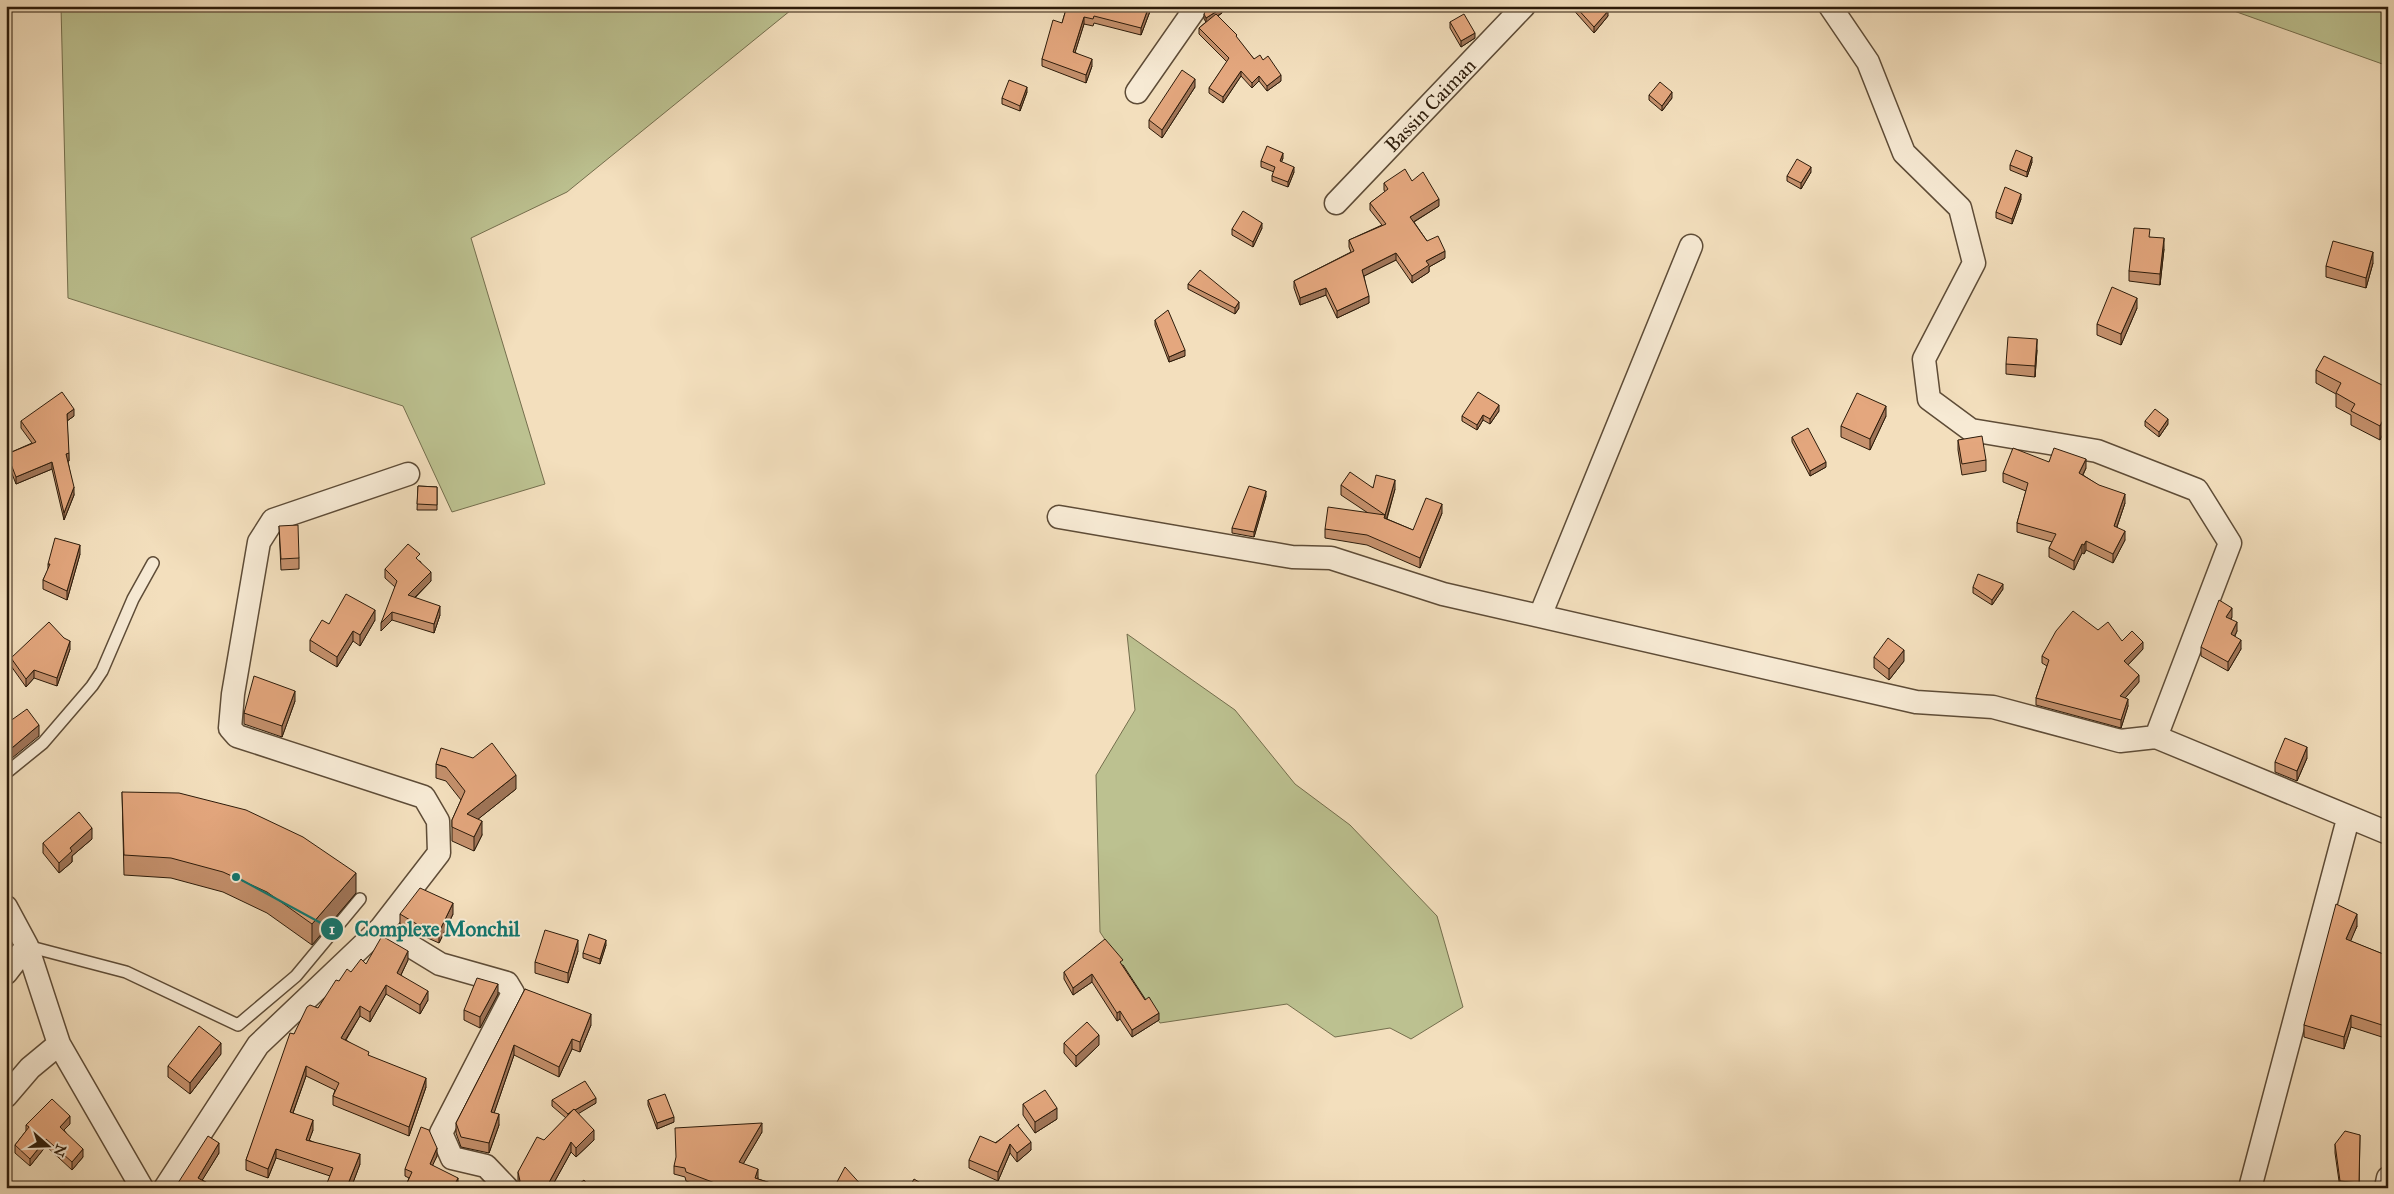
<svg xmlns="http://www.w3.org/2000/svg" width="2394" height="1194" font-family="'IM FELL Great Primer',serif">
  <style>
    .green { fill: #bcc190; stroke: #746e4d }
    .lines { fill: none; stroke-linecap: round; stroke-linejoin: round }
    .service-casing { stroke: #5e4c37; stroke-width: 14 }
    .minor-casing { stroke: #5e4c37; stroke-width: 25 }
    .service { stroke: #f7ead4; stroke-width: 11 }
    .minor { stroke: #f7ead4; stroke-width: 22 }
    .wall { fill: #c4906c; stroke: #2c1b0a }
    .shaded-wall { fill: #a07558; stroke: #2c1b0a }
    .building { fill: #e4a77e; stroke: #2c1b0a }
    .labels { text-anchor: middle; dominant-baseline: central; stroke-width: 4; stroke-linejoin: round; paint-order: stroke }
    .street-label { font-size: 20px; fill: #2c1b0a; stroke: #f7ead4 }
    .leader { fill: none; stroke: #0f766e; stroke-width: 2 }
    .callout-dot { fill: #0f766e; stroke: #f7ead4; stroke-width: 2 }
    .mark-label { font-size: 15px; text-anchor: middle; font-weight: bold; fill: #fff }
    .callout-label { font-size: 21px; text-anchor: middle; font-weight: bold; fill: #0f766e; stroke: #f7ead4; stroke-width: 4; stroke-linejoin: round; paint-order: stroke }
  </style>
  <rect width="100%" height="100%" fill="#f3dfbd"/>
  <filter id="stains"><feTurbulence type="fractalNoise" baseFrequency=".004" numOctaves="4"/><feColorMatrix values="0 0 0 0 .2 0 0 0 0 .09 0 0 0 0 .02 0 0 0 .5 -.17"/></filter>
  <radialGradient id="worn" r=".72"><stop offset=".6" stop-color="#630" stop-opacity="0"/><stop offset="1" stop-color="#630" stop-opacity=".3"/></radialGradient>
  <path class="green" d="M61,6H796L567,192L471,238L545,484L452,512L403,406L68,298Z
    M2220,6H2388V66Z
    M1127,634L1235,710L1295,784L1350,825L1437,916L1463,1007L1411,1039L1390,1028L1335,1037L1287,1004L1160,1023L1100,932L1096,775L1135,710Z"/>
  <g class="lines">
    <defs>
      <path id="service" d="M6,773L43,743L92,686L102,671L133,599L153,563
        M27,946L126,972L238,1025L296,976L360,899"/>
      <path id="minor" d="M1830,6L1868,62L1904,153L1960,208L1974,263L1924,359L1929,399L1971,430L2097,451L2197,490L2230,543L2156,737L2388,833
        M1137,92L1197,6
        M1336,203L1524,6
        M1059,517L1292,557L1331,558L1443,594L1916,702L1993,707L2120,741L2156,737
        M1540,616L1691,246
        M6,907L27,946L59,1044L142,1188
        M381,928L440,964L507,983L513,993L441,1133L452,1158L486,1166L507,1188
        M6,973L27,946
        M6,1096L30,1068L59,1044
        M165,1188L258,1045L381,928L439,853L438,821L424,797L237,736L230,728L233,694L259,542L273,520L408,474
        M2250,1188L2348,819
        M2386,1188L2388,1178"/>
    </defs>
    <use href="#service" class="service-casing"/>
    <use href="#minor" class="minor-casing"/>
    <use href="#service" class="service"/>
    <use href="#minor" class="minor"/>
  </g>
  <path class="wall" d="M1067,6H1152L1141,35L1094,23L1093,26L1084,24L1075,52L1092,66L1086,83L1042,66V59L1062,23Z
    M1570,6H1603L1608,16L1594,33Z
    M1222,13L1218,16L1254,59L1281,81L1267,91L1259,81L1252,88L1241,76L1223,103L1209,93V88L1227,62L1199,34V28L1206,22L1204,19V14Z
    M1450,22L1475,38L1461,47L1450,28Z
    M1195,87L1162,138L1149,128V120Z
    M1027,92L1020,111L1002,104V98Z
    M1649,95L1672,98L1662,111L1649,100Z
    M1283,158L1281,162L1294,172L1288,187L1272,181V176L1274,172L1261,167V161Z
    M2032,162L2027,177L2010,170V165Z
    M1811,172L1801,189L1787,181V176Z
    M1412,181L1439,206L1414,222L1427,241L1445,258L1429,267V272L1412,283L1396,260L1364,276L1369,303L1337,318L1326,295L1300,305L1294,288V281L1351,252L1349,247V240L1382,225L1370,210V203L1385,192L1384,190V183Z
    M2021,199L2012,224L1996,218V212Z
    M1262,228L1253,247L1232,235V229Z
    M2150,237L2164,249L2160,285L2129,281V271Z
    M2373,263L2366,288L2326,277V266Z
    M1188,284L1239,308L1235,314L1188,289Z
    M2137,308L2121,345L2097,335V324Z
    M1155,320L1185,356L1169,362L1155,325Z
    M2037,350L2035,377L2006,374V364Z
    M2316,370L2388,388L2380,440L2351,425V415L2336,407V394L2316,383Z
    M1499,411L1490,424L1483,420L1477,430L1462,421V416Z
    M74,416L67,421L69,461H68L74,495L64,520L52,469L16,484L7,461V454L32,443L21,428V421Z
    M1886,416L1870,450L1841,437V426Z
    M2145,421L2168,424L2159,437L2145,426Z
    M1792,437L1826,467L1810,476L1792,442Z
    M1958,440L1986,460V471L1962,475L1958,450Z
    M2049,462L2086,468L2083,475L2125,503L2117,527L2125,540L2113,563L2086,550L2084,554L2082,553L2074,570L2049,557V548L2052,542L2017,532V523L2026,491L2003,482V473Z
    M1341,485L1395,489L1387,519L1413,530L1442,513L1420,568L1367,545L1325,538V529L1368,513L1341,495Z
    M418,486L437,487V510H417Z
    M1266,496L1254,537L1232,533V528Z
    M279,526L299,558V569L281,570Z
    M80,554L67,600L43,589V580L48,570V564Z
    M420,561L431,581L415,598L440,615L434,633L392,620L381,631L395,587L385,578V569Z
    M1973,587L2003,589L1992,605L1973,593Z
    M2232,617L2231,619L2237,631L2235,636L2241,649L2228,671L2201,656V647Z
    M375,620L360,646L353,641L337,667L310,651V640L329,624Z
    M2122,641L2143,649L2128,665L2139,682L2125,698L2128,706L2121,728L2036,705V698L2047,666L2042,663V656Z
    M70,649L57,686L34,678L26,687L11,666V658Z
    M1874,657L1904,661L1889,680L1874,668Z
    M295,701L282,737L244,724V713Z
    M2307,758L2297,781L2275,772V762Z
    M436,764L516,789L478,819L482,835L474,851L452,841V820L461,800L446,781L436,778Z
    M122,792L356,893L312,945L267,913L223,892L171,878L124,875Z
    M92,839L72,856V862L59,873L43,853V843Z
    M400,914H453L439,943L421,935L420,937L400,924Z
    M2357,926L2350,941L2388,956V1039L2351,1027L2344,1049L2304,1037V1025Z
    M606,945L600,964L583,958V953Z
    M578,951L568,983L535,973V962Z
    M408,960L401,975L428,1000L420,1014L386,994L370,1022L360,1016L346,1040L369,1056L426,1087L409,1136L333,1105V1096L335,1090L306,1076L293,1113L313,1130L309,1140L360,1164L352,1185L330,1176L276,1158L268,1178L246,1170V1160L294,1034L318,1008L339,981L351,972Z
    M1123,965L1159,1020L1132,1037L1120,1019L1117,1021L1092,982L1073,995L1064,979V972Z
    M525,989L591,1025L580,1052L572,1049L559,1077L514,1055L494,1113L499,1125L489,1153L461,1147L456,1133V1123Z
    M498,994L480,1028L464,1020V1010Z
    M1064,1043L1099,1045L1076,1067L1064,1053Z
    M221,1054L190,1094L168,1077V1066Z
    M552,1100L596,1103L578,1113L594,1140L576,1157L571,1152L551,1188H516L518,1184V1172L544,1140L566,1118L552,1106Z
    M648,1100L674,1122L657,1129L648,1105Z
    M1023,1104L1057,1119L1035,1133L1023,1115Z
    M70,1124L64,1130L83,1157L72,1170L46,1146L30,1166L15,1153V1145L26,1131V1125Z
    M1019,1127L1031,1150L1017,1162L1010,1153L998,1181L969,1168V1160Z
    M762,1132L743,1164L758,1177V1179L786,1188H705L686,1181L685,1177L674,1174V1166Z
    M2360,1135L2359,1188H2340L2335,1153V1144Z
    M219,1153L202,1180L217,1188H178V1183Z
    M437,1156L432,1165L458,1185L456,1188H407V1183L409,1178L405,1176V1169Z
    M837,1182L864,1188H838Z"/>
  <path class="shaded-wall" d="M1149,6H1152L1141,35V28Z
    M1222,8V13L1206,23V18Z
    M1608,11V16L1594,33V27Z
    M1084,17V24L1073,59V52Z
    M1475,33V38L1461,47V41Z
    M1092,59V66L1086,83V75Z
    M1241,71V76L1223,103V97Z
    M1281,75V81L1267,91V86Z
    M1259,76V81L1252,88V83Z
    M1195,79V87L1162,138V130Z
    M1027,87V92L1020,111V106Z
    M1672,92V98L1662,111V106Z
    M1283,153V158L1280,166V161Z
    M2032,157V162L2027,177V172Z
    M1294,167V172L1288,187V182Z
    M1811,167V172L1801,189V183Z
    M2021,194V199L2012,224V219Z
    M1439,199V206L1410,224V217Z
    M1262,223V228L1253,247V242Z
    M2164,238V249L2160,285V274Z
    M1445,251V258L1429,267V272L1412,283V276L1426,261Z
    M2373,252V263L2366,288V278Z
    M1396,253V260L1362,277V270Z
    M1326,288V295L1300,305V298Z
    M1369,296V303L1337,318V311Z
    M2137,298V308L2121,345V334Z
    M1239,302V308L1235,314V308Z
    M2037,339V350L2035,377V366Z
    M1185,350V356L1169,362V357Z
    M1499,405V411L1490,424V419Z
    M1886,406V416L1870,450V439Z
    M74,409V416L67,421V414Z
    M2388,410V424L2380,440V426Z
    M1483,415V420L1477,430V425Z
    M2168,419V424L2159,437V432Z
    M69,453V461H66V454Z
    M2086,459V468L2079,482V473Z
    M52,462V469L16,484V477Z
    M1826,462V467L1810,476V471Z
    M1395,480V489L1385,524V515Z
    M74,487V495L64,520V513Z
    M1266,491V496L1254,537V532Z
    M2125,494V503L2114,535V526Z
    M1442,504V513L1420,568V558Z
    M2125,531V540L2113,563V554Z
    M2086,541V550L2084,554V545Z
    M2082,544V553L2074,570V561Z
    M80,545V554L67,600V591Z
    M431,572V581L408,604V595Z
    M2003,584V589L1992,605V600Z
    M440,606V615L434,633V624Z
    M9,607V617L6,619V609Z
    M2232,608V617L2226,626V617Z
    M375,610V620L360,646V635Z
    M392,612V620L381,631V623Z
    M2237,622V631L2231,643V634Z
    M353,631V641L337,667V657Z
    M2241,640V649L2228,671V662Z
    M70,641V649L57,686V678Z
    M2143,642V649L2124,669V661Z
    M1904,650V661L1889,680V669Z
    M34,670V678L26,687V679Z
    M2139,675V682L2120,704V696Z
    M295,691V701L282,737V726Z
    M2128,699V706L2121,728V720Z
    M39,725V736L6,763V753Z
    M2307,747V758L2297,781V771Z
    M516,775V789L467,828V814Z
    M482,821V835L474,851V837Z
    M92,828V839L72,856V862L59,873V863L70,848Z
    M356,873V893L312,945V924Z
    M453,903V914L439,943V932Z
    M2357,914V926L2346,952V939Z
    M421,924V935L420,937V926Z
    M578,940V951L568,983V973Z
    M606,940V945L600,964V959Z
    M408,951V960L397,983V973Z
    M1092,974V982L1073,995V988Z
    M498,984V994L480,1028V1017Z
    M386,985V994L370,1022V1012Z
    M428,991V1000L420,1014V1005Z
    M360,1006V1016L341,1047V1038Z
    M1120,1011V1019L1117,1021V1013Z
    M1159,1013V1020L1132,1037V1030Z
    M591,1014V1025L580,1052V1042Z
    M2351,1015V1027L2344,1049V1037Z
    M1099,1035V1045L1076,1067V1056Z
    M572,1039V1049L559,1077V1067Z
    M221,1043V1054L190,1094V1083Z
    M514,1045V1055L491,1122V1112Z
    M306,1066V1076L290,1121V1112Z
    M426,1078V1087L409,1136V1127Z
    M596,1098V1103L568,1120V1114Z
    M1057,1108V1119L1035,1133V1122Z
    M499,1114V1125L489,1153V1143Z
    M70,1116V1124L60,1134V1127Z
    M674,1117V1122L657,1129V1123Z
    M313,1120V1130L306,1149V1140Z
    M762,1123V1132L739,1171V1162Z
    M594,1130V1140L576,1157V1148Z
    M46,1139V1146L30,1166V1159Z
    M571,1142V1152L551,1188H546Z
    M1031,1142V1150L1017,1162V1153Z
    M219,1143V1153L198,1187V1178Z
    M1010,1144V1153L998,1181V1172Z
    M437,1148V1156L430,1171V1164Z
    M83,1149V1157L72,1170V1162Z
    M276,1149V1158L268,1178V1169Z
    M360,1154V1164L351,1188L348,1184Z
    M758,1169V1177L755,1186V1178Z
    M458,1178V1185L456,1188H453Z"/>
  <path class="building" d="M1067,6H1149L1141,28L1094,16L1093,19L1084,17L1073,52L1092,59L1086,75L1042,59L1053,20L1062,23Z
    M1208,6H1221L1222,8L1206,18L1204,14Z
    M1575,6H1603L1608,11L1594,27Z
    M1216,14L1237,35L1236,36L1254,59L1260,55L1263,60L1268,56L1281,75L1267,86L1259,76L1252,83L1241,71L1223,97L1209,88L1229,58L1199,28Z
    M1464,14L1475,33L1461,41L1450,22Z
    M1182,70L1195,79L1162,130L1149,120Z
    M1009,80L1027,87L1020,106L1002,98Z
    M1660,82L1672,92L1662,106L1649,95Z
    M1267,146L1283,153L1280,161L1294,167L1288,182L1272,176L1275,167L1261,161Z
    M2016,150L2032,157L2027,172L2010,165Z
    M1797,159L1811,167L1801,183L1787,176Z
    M1405,169L1412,181L1423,172L1439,199L1410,217L1427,241L1438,236L1445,251L1426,261L1429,265L1412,276L1396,253L1362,270L1369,296L1337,311L1326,288L1300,298L1294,281L1354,251L1349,240L1386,224L1370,203L1388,189L1384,183Z
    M2005,187L2021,194L2012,219L1996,212Z
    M1243,211L1262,223L1253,242L1232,229Z
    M2134,228L2150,229L2149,237L2164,238L2160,274L2129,271Z
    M2333,241L2373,252L2366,278L2326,266Z
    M1200,270L1239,302L1235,308L1188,284Z
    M2112,287L2137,298L2121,334L2097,324Z
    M1168,310L1185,350L1169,357L1155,320Z
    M2008,337L2037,339L2035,366L2006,364Z
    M2324,356L2388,388V410L2380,426L2351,411L2355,404L2336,393L2341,383L2316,370Z
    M62,392L74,409L67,414L69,453L66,454L74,487L64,513L52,462L16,477L7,454L36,442L21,421Z
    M1478,392L1499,405L1490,419L1483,415L1477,425L1462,416Z
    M1857,393L1886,406L1870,439L1841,426Z
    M2155,409L2168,419L2159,432L2145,421Z
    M1808,428L1826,462L1810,471L1792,437Z
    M1982,436L1986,460L1962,464L1958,440Z
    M2013,448L2049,462L2054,448L2086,459L2079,473L2099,485L2125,494L2114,526L2125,531L2113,554L2086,541L2084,545L2082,544L2074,561L2049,548L2056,534L2017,523L2028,483L2003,473Z
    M1350,472L1373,488L1376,475L1395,480L1385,515L1341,485Z
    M418,486L437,487V505L417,504Z
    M1249,486L1266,491L1254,532L1232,528Z
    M1426,498L1442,504L1420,558L1367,535L1325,529L1328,507L1385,515L1384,518L1413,530Z
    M298,525L299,558L281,559L279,526Z
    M55,538L80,545L67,591L43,580L50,564H48Z
    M408,544L420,554L416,558L431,572L408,595L440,606L434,624L392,612L381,623L397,581L385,569Z
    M1978,574L2003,584L1992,600L1973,587Z
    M346,594L375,610L360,635L353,631L337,657L310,640L322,620L329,624Z
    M2219,600L2232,608L2226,617L2237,622L2231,634L2241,640L2228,662L2201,647Z
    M6,603L9,607L6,609Z
    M2073,611L2098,630L2108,622L2122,641L2132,631L2143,642L2124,661L2139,675L2120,696L2128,699L2121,720L2036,698L2049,660L2042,656L2056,631Z
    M49,622L64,638L70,641L57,678L34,670L26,679L11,658Z
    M1888,638L1904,650L1889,669L1874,657Z
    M254,676L295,691L282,726L244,713Z
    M27,709L39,725L6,753V724Z
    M2285,738L2307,747L2297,771L2275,762Z
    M492,743L516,775L467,814L482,821L474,837L452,827V820L465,791L446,767L436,764L441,748L473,758Z
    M122,792L179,793L246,810L303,837L356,873L312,924L267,892L223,872L171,858L124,855Z
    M79,812L92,828L70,848L72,851L59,863L43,843Z
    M420,888L453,903L439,932L421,924L420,926L400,914Z
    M2336,904L2357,914L2346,939L2388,956V979L2385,985L2388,986V1027L2351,1015L2344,1037L2304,1025Z
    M545,930L578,940L568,973L535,962Z
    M589,934L606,940L600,959L583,953Z
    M382,936L408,951L397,973L428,991L420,1005L386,985L370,1012L360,1006L341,1038L369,1052L368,1055L426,1078L409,1127L333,1096L339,1083L306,1066L290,1112L313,1120L306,1140L360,1154L348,1184L358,1188H325L333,1168L276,1149L268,1169L246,1160L290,1033L294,1034L307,1007L310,1005L318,1008L336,980L339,981L347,969L351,972L361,959L366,964Z
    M1105,939L1123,960L1120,962L1145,1000L1149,997L1159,1013L1132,1030L1120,1011L1117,1013L1092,974L1073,988L1064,972Z
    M477,978L498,984L480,1017L464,1010Z
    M525,989L591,1014L580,1042L572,1039L559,1067L514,1045L491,1112L499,1114L489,1143L461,1137L456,1123Z
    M1087,1022L1099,1035L1076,1056L1064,1043Z
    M199,1026L221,1043L190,1083L168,1066Z
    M585,1081L596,1098L575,1110L574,1109L568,1114L552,1100Z
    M1045,1090L1057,1108L1035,1122L1023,1104Z
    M665,1094L674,1117L657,1123L648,1100Z
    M52,1099L70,1116L60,1127L83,1149L72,1162L46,1139L30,1159L15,1145L29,1127L26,1125Z
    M574,1109L594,1130L576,1148L571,1142L546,1188H516L520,1181L518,1172L537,1137L544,1140Z
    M762,1123L739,1162L758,1169L755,1178L786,1188H728L686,1172L685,1168L674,1166L676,1157L675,1128Z
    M1019,1124L1018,1126L1031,1142L1017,1153L1010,1144L998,1172L969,1160L980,1136L996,1143Z
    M421,1127L429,1130L437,1148L430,1164L458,1178L453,1188H417L407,1183L412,1172L405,1169Z
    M2345,1131L2360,1135L2359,1183L2340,1181L2335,1144Z
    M208,1136L219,1143L198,1178L217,1188H185L178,1183Z
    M845,1167L864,1188H843L837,1182Z
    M914,1179L929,1188H909Z
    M584,1180L590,1188H574Z"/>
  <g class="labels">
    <g class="street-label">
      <text transform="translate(1430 105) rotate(-46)">Bassin Caiman</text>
    </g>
  </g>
  <path class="leader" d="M236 877L332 929"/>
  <g class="callout-dot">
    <circle cx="236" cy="877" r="5"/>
    <circle cx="332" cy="929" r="12"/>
  </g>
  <g class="mark-label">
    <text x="332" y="934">1</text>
  </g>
  <g class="callout-label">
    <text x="437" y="936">Complexe Monchil</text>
  </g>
  <rect width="2394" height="1194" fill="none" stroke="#f3dfbd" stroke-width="25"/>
  <rect x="8" y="8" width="2379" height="1179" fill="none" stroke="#2c1b0a" stroke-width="2.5"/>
  <rect x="12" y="12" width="2369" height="1169" fill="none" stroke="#2c1b0a"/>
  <g transform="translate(48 1146) rotate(110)" stroke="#f7ead4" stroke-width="4" paint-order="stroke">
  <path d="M0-4L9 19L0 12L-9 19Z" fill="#2c1b0a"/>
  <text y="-8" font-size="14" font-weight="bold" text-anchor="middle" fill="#2c1b0a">N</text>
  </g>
  <rect width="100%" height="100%" filter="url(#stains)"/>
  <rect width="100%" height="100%" fill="url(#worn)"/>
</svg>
